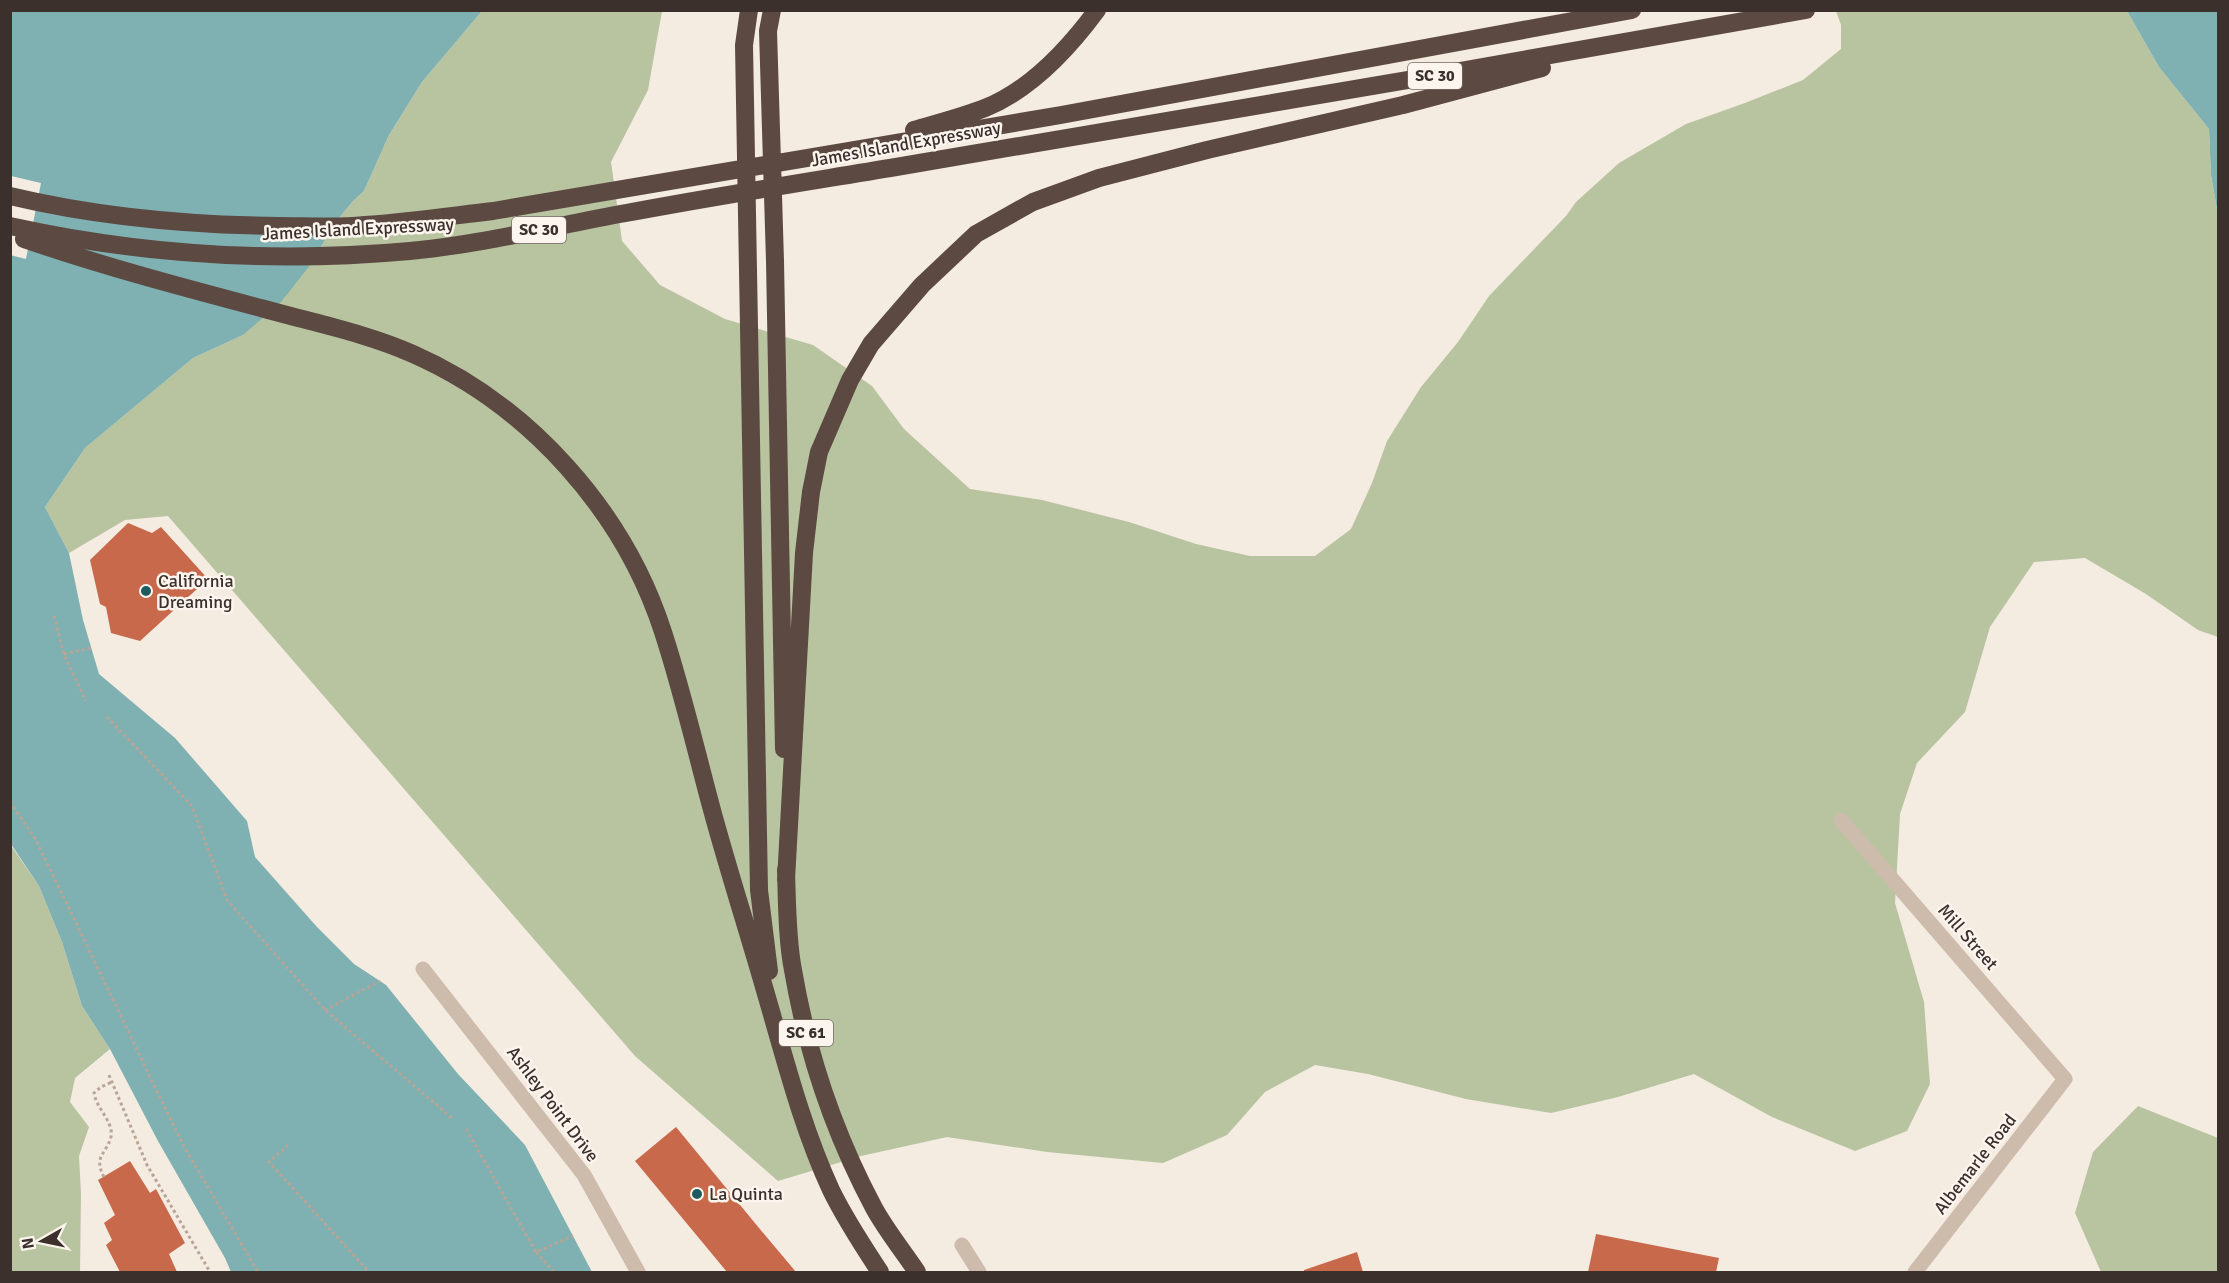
<svg xmlns="http://www.w3.org/2000/svg" width="2229" height="1283" font-family="Signika,sans-serif">
  <style>
    .green { fill: #b8c4a0 }
    .water { fill: #7fb0b2 }
    .pier { fill: #f4ebe1 }
    .building { fill: #c8694b }
    .lines { fill: none; stroke-linecap: round; stroke-linejoin: round }
    .path { stroke: #b9a596; stroke-width: 3; stroke-dasharray: 3 3; stroke-linecap: butt }
    .minor { stroke: #cdbbac; stroke-width: 15 }
    .highway { stroke: #5c4a42; stroke-width: 18 }
    .poi-dot { fill: #1f5a5e; stroke: #fbf5ee; stroke-width: 2 }
    .labels { text-anchor: middle; dominant-baseline: central; stroke-width: 5; stroke-linejoin: round; paint-order: stroke }
    .shield { fill: #fbf5ee; stroke: #756b66; stroke-width: 1.5 }
    .shield-label { font-size: 16px; font-weight: bold; fill: #3b302b }
    .street-label { font-size: 18px; fill: #3b302b; stroke: #fbf5ee }
    .poi-label { font-size: 18px; fill: #3b302b; stroke: #fbf5ee; text-anchor: start }
  </style>
  <rect width="100%" height="100%" fill="#f4ebe1"/>
  <path class="green" d="M482,11H662L648,90L611,162L622,241L660,285L725,319L813,345L872,386L904,429L970,489L1042,500L1129,522L1196,544L1250,556H1315L1351,529L1372,483L1387,441L1421,387L1458,342L1489,296L1566,216L1576,202L1619,163L1686,124L1745,103L1803,80L1841,49V25L1836,11H2127L2159,67L2209,129L2211,175L2218,215V637L2198,630L2146,594L2085,558L2034,562L1990,627L1965,712L1917,763L1900,814L1895,903L1924,1002L1930,1084L1907,1131L1855,1151L1772,1117L1694,1074L1618,1097L1551,1113L1466,1099L1368,1074L1315,1065L1265,1092L1227,1135L1163,1163L1047,1152L947,1137L861,1156L778,1181L635,1056L168,516L125,520L69,553L45,507L85,448L193,358L243,335L311,264L335,223L353,201L364,191L389,135L422,82Z
    M10,844L39,886L62,942L82,1006L110,1049L75,1078L70,1102L89,1127L79,1156L81,1194L80,1272H11Z
    M2138,1106L2218,1138V1272H2101L2075,1213L2093,1152Z"/>
  <path class="water" d="M11,11H482L422,82L389,135L364,191L353,201L335,223L311,264L281,302L243,335L193,358L85,448L45,507L69,553L83,620L99,674L175,738L247,821L255,857L317,927L354,964L386,985L458,1074L525,1145L592,1272H231L225,1258L158,1141L110,1049L82,1006L62,942L39,886L11,844Z
    M2127,11H2218V215L2211,175L2209,129L2159,67Z"/>
  <path class="pier" d="M11,176L41,183L26,259L10,255Z"/>
  <path class="building" d="M128,523L152,533L161,527L208,579L140,641L111,633L106,607L100,604L90,560Z
    M676,1127L759,1228L796,1272H727L635,1161Z
    M130,1161L150,1193L156,1189L185,1243L169,1254L177,1272H120L106,1245L112,1240L104,1223L115,1215L98,1180Z
    M1596,1234L1719,1258L1716,1272H1588Z
    M1357,1252L1363,1272H1304V1270Z"/>
  <g class="lines">
    <path class="path" d="M54,616L64,655L86,701
      M64,654L91,648
      M107,717L192,806L227,900L325,1010L452,1118
      M10,802L36,840L182,1143L258,1272
      M325,1010L380,981
      M109,1075L147,1165L210,1272
      M466,1129L536,1252L573,1236
      M288,1145L269,1162L369,1272
      M104,1177C93,1156 106,1155 111,1137C114,1122 96,1108 94,1093L101,1087L112,1082
      M536,1252L554,1272"/>
    <path class="minor" d="M1841,820L2065,1079L1915,1272
      M423,969L584,1175L638,1272
      M962,1245L979,1272"/>
    <path class="highway" d="M749,10L744,45L759,890L769,971
      M772,10L768,31L775,261L784,749
      M914,130C938,123 962,117 985,108C1030,90 1069,48 1097,10
      M10,196C98,217 188,225 278,226C307,226 337,228 365,225C408,222 450,216 493,211L1061,115L1632,10
      M10,226C141,255 277,263 410,251C483,244 554,226 626,213C716,196 806,182 896,167C1200,115 1503,65 1806,10
      M24,239C105,267 189,289 272,311C319,324 368,334 413,354C529,405 624,511 663,632C682,690 696,751 712,810C728,869 747,928 764,987C784,1055 801,1125 831,1190C845,1219 863,1246 880,1272
      M786,870C787,901 787,940 793,970C807,1052 835,1135 874,1208C886,1230 903,1251 917,1272
      M786,880L804,553L811,492L819,452L850,380L871,344L922,285L976,234L1033,202L1099,178L1207,150L1403,105L1542,68"/>
  </g>
  <g class="poi-dot">
    <circle cx="146" cy="591" r="6"/>
    <circle cx="697" cy="1194" r="6"/>
  </g>
  <g class="labels">
    <g class="shield">
      <rect x="1408" y="63" width="54" height="26" rx="4.5"/>
      <rect x="512" y="217" width="54" height="26" rx="4.5"/>
      <rect x="779" y="1020" width="54" height="26" rx="4.5"/>
    </g>
    <g class="shield-label">
      <text x="1435" y="76">SC 30</text>
      <text x="539" y="230">SC 30</text>
      <text x="806" y="1033">SC 61</text>
    </g>
    <g class="street-label">
      <text transform="translate(906 144) rotate(-10)">James Island Expressway</text>
      <text transform="translate(358 229) rotate(-3)">James Island Expressway</text>
      <text transform="translate(1968 937) rotate(49)">Mill Street</text>
      <text transform="translate(553 1104) rotate(53)">Ashley Point Drive</text>
      <text transform="translate(1975 1164) rotate(-52)">Albemarle Road</text>
    </g>
    <g class="poi-label">
      <text x="158" y="581">California<tspan x="158" dy="21">Dreaming</tspan></text>
      <text x="709" y="1194">La Quinta</text>
    </g>
  </g>
  <rect width="2229" height="1283" fill="none" stroke="#3b302b" stroke-width="24"/>
  <g transform="translate(42 1241) rotate(261)" stroke="#fbf5ee" stroke-width="4.5" paint-order="stroke">
  <path d="M0-4.5L10 22L0 15L-10 22Z" fill="#3b302b"/>
  <text y="-9" font-size="16" font-weight="bold" text-anchor="middle" fill="#3b302b">N</text>
  </g>
</svg>
